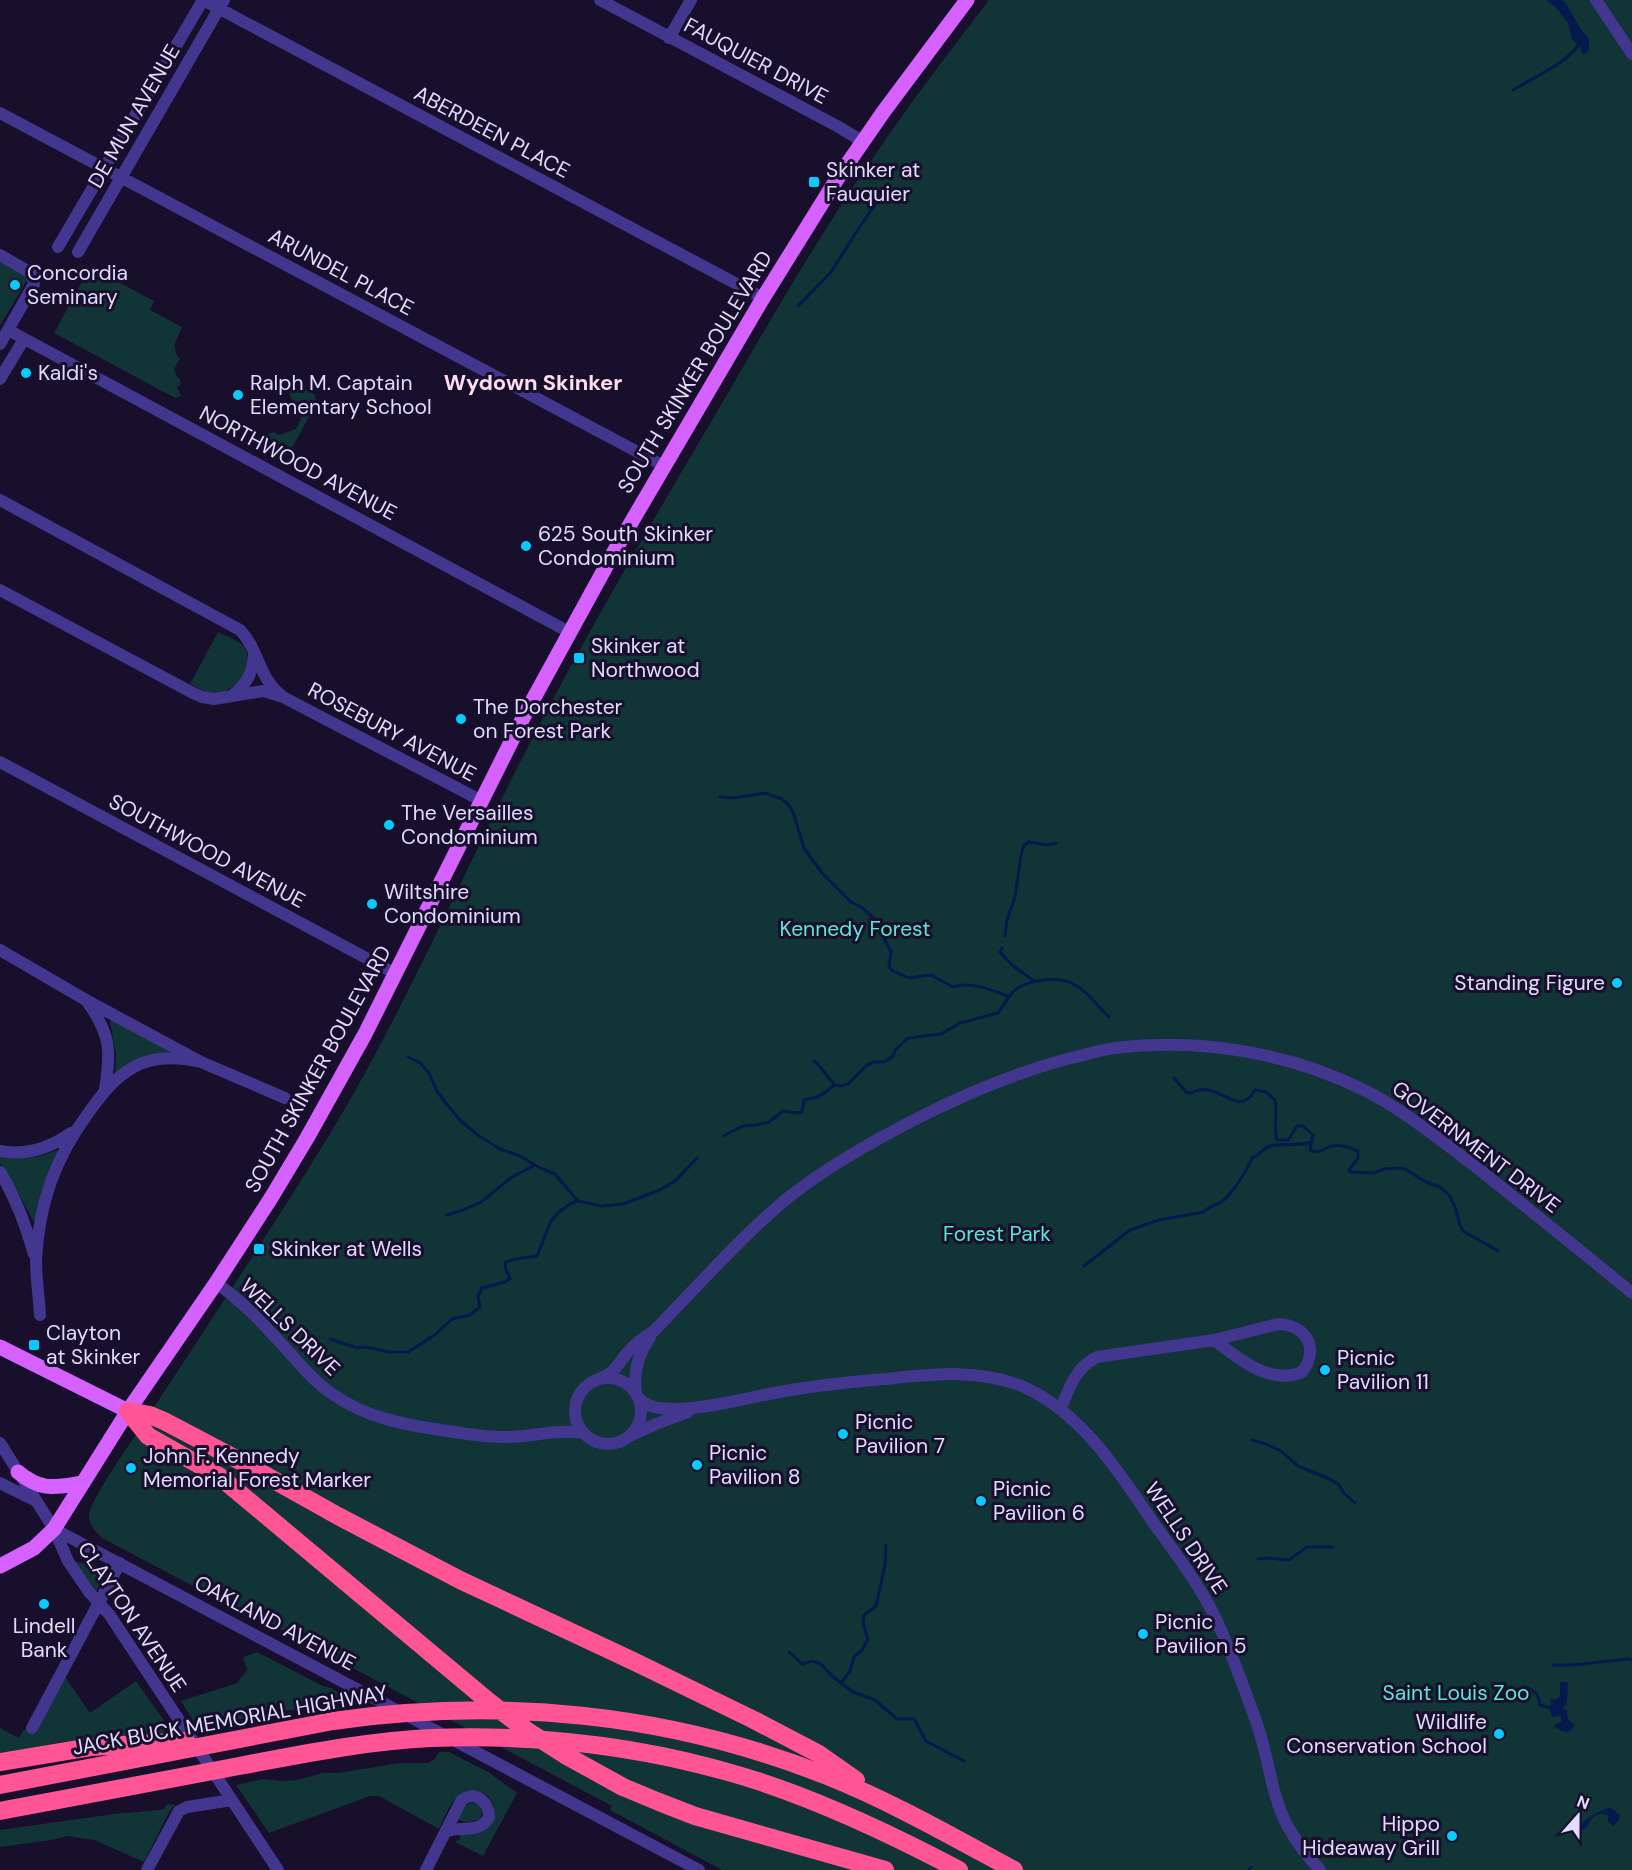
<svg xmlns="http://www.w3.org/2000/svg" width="1632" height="1870" font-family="'DM Sans',sans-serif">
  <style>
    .green { fill: #113436 }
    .water { fill: #06194d }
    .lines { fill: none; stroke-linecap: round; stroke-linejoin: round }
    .stream { stroke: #06194d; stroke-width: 3 }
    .minor { stroke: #43368e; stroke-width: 12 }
    .major { stroke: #d561ff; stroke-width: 15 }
    .highway { stroke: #ff5594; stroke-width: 18 }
    .poi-dot { fill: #06cbff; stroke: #170f2c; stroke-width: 2 }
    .labels { text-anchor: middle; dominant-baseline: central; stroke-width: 6; stroke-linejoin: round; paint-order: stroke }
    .street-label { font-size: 21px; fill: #e2daff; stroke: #170f2c }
    .poi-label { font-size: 21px; fill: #e2daff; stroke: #170f2c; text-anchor: start }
    .park-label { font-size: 21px; fill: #5be9d5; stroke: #170f2c }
    .neighbourhood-label { font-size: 22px; font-weight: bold; fill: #ffdcee; stroke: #170f2c }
  </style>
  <rect width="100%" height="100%" fill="#170f2c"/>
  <path class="green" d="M989,0H1632V1870H722L610,1810L612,1806L236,1606L212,1596L102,1538C95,1531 89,1525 89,1515C90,1501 129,1445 139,1430C200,1337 261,1245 320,1150C406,1012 467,861 543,718C599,612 660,508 721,405C771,319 820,233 877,152C912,100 951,50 989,0Z
    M0,256L31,273L0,326Z
    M90,267L154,301L150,310L182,327L174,345L177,356L180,358L174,369L177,377L180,379V385L177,387L181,396L175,398L54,333Z
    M300,387L314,394L317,402L288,455L273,447L266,435L274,432L279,435L296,429L301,419L295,402L291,399L289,391Z
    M218,632C225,636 238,640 243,646C257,663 236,692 217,693C207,694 199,688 190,684Z
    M112,1020L169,1051V1054L115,1074L116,1055L110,1021Z
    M57,1150L58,1151L35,1224L17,1191L0,1163V1156C20,1159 38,1159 57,1150Z
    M75,1562L89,1564L105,1575L96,1592Z
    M257,1652L323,1686L331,1688L350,1699L197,1727L181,1701L237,1683L247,1670L243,1657Z
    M65,1677L90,1713L136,1681L172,1732L63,1742L0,1754V1728L19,1738L24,1729L35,1734Z
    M439,1752H449L488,1772L517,1793L483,1856L455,1842L460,1839V1834C465,1834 473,1835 479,1833C483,1832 487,1829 489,1825C506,1802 477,1779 458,1796C449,1804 444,1819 439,1829L379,1796H370L269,1833L236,1785L263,1779L283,1781L297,1780L323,1773H338L399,1763H429L435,1759Z
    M471,1803H476L480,1805L482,1814L480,1819L469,1822L460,1821L458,1818L465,1806Z
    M167,1804L175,1805L169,1812L144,1862L94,1840L68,1836L51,1840L0,1847V1830L114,1814L158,1810L164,1809Z"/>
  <path class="water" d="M1546,0H1561L1565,2L1581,29L1589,39V51L1585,54L1582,53L1580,47L1572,39L1568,23L1557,9Z
    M1560,1682H1565L1568,1683L1567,1701L1563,1709L1567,1710L1568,1719L1575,1725C1569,1736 1561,1732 1553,1725L1561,1722V1716L1552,1717L1550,1711L1551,1698L1555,1700L1560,1696Z
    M1608,1808L1613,1809L1620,1815L1619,1820L1613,1826L1608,1821V1815C1593,1811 1592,1820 1585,1829H1579C1584,1817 1596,1813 1608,1808Z"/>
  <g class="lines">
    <path class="stream" d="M1513,90C1529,80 1573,60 1579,43
      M798,306L831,272L859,228L885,190
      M720,797L732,798L765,793L782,799L789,805L794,815L804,848L822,873L851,902L861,907L873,917L891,952L889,967L893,971L909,978L931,975L953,987C972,981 992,990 1010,997
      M1005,936L1007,920L1015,897L1021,856L1024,845L1029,842L1047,845L1056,843
      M1002,948L1000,952L1012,965L1034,981
      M408,1057L420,1063L429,1073L437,1091L448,1106L461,1121L479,1136L500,1149L520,1156L540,1168L555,1174L578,1201
      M814,1061C822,1067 827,1077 834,1084
      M1174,1078L1186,1092L1192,1093C1214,1079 1234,1113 1250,1097C1252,1095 1253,1092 1255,1090L1266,1092L1275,1100C1278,1114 1273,1126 1277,1140H1288L1297,1126H1303L1313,1135L1310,1150C1321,1155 1323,1148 1333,1146C1341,1144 1350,1148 1358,1151V1158L1349,1170L1350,1172L1373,1173L1385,1169L1399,1168L1405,1169L1428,1183L1440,1187L1450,1196L1455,1207L1460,1225L1463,1231L1498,1251
      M723,1136L743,1126L756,1125L769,1122L783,1111L798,1113L802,1112L804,1100L818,1097L835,1085L840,1086L848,1084L867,1065L874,1062H884L893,1056L896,1049L908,1038L941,1034L960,1023L998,1013C1003,1007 1006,1000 1011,994C1017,987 1028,982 1037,981C1076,974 1083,991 1109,1017
      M447,1215L463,1210L481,1202L512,1177L535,1165
      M1084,1266L1130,1230L1159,1220L1204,1212C1209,1206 1215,1206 1221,1202C1232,1195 1247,1170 1252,1158C1259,1156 1261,1150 1268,1147C1281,1142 1297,1147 1312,1142
      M330,1339L357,1348L366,1347L389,1352H408L436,1334L452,1319L470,1315L480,1307L478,1296L482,1288L505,1282L510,1279L505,1267L506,1262L516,1259L537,1256L551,1221L559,1212L570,1204L578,1201L602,1206L623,1204L660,1190L675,1181L697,1158
      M1252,1440L1266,1444L1281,1451L1298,1466L1330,1479L1338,1484L1344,1493L1355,1503
      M1258,1559L1266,1558L1289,1560L1307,1547H1333
      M789,1652L802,1664L812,1661L821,1664L832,1676L853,1692L875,1700L897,1719H914L926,1741L964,1761
      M1553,1665H1571L1628,1659L1632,1660
      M842,1682L850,1671L854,1657L862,1650L868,1639L863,1623L864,1615L876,1606L885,1565L886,1545
      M1524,1694L1520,1692L1522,1688L1525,1687C1535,1690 1539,1695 1540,1705L1550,1708
      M1249,1870L1251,1867"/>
    <path class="minor" d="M203,0L763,298
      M600,0L837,126L862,141
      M1596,0L1632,54
      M669,38L691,0
      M0,113L664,466
      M58,247L203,0
      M78,252L224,0
      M0,255L31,273L34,284L0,344
      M8,330L569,632
      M0,379L24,339
      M0,500L240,630C258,648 259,678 280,694
      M0,590L191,692L202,697L214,699L263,691L283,697L482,801
      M233,695C247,683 253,673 254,654
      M0,762L396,974
      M0,950L86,1000L201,1062L285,1098
      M88,1003C111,1035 111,1052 105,1089
      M0,1151C27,1156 50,1148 71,1133
      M0,1172C16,1198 26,1226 34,1254
      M216,1283C244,1302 266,1327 289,1352C302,1367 315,1382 331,1393C365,1418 406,1425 447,1431C468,1434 489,1438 511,1437C534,1436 560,1429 583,1433
      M40,1315C39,1297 36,1278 36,1260C39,1203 55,1158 89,1112C102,1094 114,1078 134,1067C154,1056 179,1057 201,1062
      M1278,1324C1306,1325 1320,1348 1302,1372C1270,1386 1238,1358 1214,1340Z
      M575 1411a33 33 0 1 1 66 0a33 33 0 1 1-66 0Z
      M599,1379C617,1371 616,1366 627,1353C635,1344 644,1337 654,1331C698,1286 740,1237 789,1197C828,1166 871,1142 916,1119C965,1094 1017,1072 1071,1058C1085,1055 1100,1050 1115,1048C1199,1038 1286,1052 1362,1089C1401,1108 1436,1137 1471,1163C1525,1206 1579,1249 1632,1293
      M636,1392C633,1372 639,1353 650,1337
      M637,1396C646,1409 664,1409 678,1409C710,1408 742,1399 774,1393C811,1386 848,1382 886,1379C932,1374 982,1368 1026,1388C1084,1415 1120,1474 1155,1525C1176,1554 1198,1583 1214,1615C1231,1650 1244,1688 1257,1724C1269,1758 1271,1796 1288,1827C1297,1843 1308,1857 1320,1870
      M1061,1408C1069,1388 1076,1367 1097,1357L1214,1340
      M632,1435L656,1424L688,1412
      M0,1443L54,1529L68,1561L89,1592L109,1614L278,1870
      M0,1483L36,1501
      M54,1529L699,1870
      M32,1728L120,1563
      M147,1870L179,1811L187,1807L232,1800
      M426,1870L461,1801C474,1789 489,1801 489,1817C480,1834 462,1826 447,1831"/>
    <path class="major" d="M0,1347L128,1411
      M18,1472C42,1492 55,1487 83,1483
      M0,1566L34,1548L54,1529L128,1411L216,1283L271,1198L307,1138L365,1034L524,716L615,550L763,298L837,179L884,111L967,0"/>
    <path class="highway" d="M128,1411L148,1436L219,1476L488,1701L526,1730L565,1755L623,1787L659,1802L695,1816L885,1870
      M128,1411L150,1415L164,1421L240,1461L338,1516L460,1580L633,1661L754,1720L819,1754L856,1780
      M0,1762L91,1747L186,1741
      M0,1785L333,1721C501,1697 669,1713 827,1776C892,1802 953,1837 1014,1870
      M0,1811C80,1796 160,1781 239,1766C303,1754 367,1741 431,1738C537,1734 644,1746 745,1777C820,1800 891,1834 959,1870"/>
  </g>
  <g class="poi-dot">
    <rect x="808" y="176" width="12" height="12" rx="3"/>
    <circle cx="15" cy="285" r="6"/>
    <circle cx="26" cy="373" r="6"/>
    <circle cx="238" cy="395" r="6"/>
    <circle cx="526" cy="546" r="6"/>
    <rect x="573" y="652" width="12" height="12" rx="3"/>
    <circle cx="461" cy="719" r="6"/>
    <circle cx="389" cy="825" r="6"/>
    <circle cx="372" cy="904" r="6"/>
    <circle cx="1617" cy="983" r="6"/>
    <rect x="253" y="1243" width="12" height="12" rx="3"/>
    <rect x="28" y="1339" width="12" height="12" rx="3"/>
    <circle cx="1325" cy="1370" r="6"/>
    <circle cx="843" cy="1434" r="6"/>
    <circle cx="697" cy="1465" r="6"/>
    <circle cx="131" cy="1468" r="6"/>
    <circle cx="981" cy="1501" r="6"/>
    <circle cx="44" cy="1604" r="6"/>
    <circle cx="1143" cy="1634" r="6"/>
    <circle cx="1499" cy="1734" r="6"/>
    <circle cx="1452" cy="1836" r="6"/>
  </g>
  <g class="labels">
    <g class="street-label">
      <text transform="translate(756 61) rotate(28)">FAUQUIER DRIVE</text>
      <text transform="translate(134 116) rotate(-60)">DE MUN AVENUE</text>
      <text transform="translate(492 132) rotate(28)">ABERDEEN PLACE</text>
      <text transform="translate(341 272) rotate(28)">ARUNDEL PLACE</text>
      <text transform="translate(695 372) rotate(-59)">SOUTH SKINKER BOULEVARD</text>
      <text transform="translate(298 463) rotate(28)">NORTHWOOD AVENUE</text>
      <text transform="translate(392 732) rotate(28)">ROSEBURY AVENUE</text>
      <text transform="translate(207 851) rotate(28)">SOUTHWOOD AVENUE</text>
      <text transform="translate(318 1069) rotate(-61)">SOUTH SKINKER BOULEVARD</text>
      <text transform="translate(1476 1147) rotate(37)">GOVERNMENT DRIVE</text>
      <text transform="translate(290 1327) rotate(44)">WELLS DRIVE</text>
      <text transform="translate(1186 1538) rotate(56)">WELLS DRIVE</text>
      <text transform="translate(132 1617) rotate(56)">CLAYTON AVENUE</text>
      <text transform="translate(275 1623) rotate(28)">OAKLAND AVENUE</text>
      <text transform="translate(230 1720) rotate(-10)">JACK BUCK MEMORIAL HIGHWAY</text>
    </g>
    <g class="poi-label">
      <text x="826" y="170">Skinker at<tspan x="826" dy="24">Fauquier</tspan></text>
      <text x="27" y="273">Concordia<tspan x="27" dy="24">Seminary</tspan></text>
      <text x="38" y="373">Kaldi's</text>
      <text x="250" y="383">Ralph M. Captain<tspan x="250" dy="24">Elementary School</tspan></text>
      <text x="538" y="534">625 South Skinker<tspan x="538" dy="24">Condominium</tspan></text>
      <text x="591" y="646">Skinker at<tspan x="591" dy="24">Northwood</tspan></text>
      <text x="473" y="707">The Dorchester<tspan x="473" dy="24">on Forest Park</tspan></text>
      <text x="401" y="813">The Versailles<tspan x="401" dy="24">Condominium</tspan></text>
      <text x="384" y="892">Wiltshire<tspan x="384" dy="24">Condominium</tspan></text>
      <text x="1605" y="983" text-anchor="end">Standing Figure</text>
      <text x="271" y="1249">Skinker at Wells</text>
      <text x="46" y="1333">Clayton<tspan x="46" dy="24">at Skinker</tspan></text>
      <text x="1337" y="1358">Picnic<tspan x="1337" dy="24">Pavilion 11</tspan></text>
      <text x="855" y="1422">Picnic<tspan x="855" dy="24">Pavilion 7</tspan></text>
      <text x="709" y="1453">Picnic<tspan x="709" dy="24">Pavilion 8</tspan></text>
      <text x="143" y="1456">John F. Kennedy<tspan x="143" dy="24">Memorial Forest Marker</tspan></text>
      <text x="993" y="1489">Picnic<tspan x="993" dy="24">Pavilion 6</tspan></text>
      <text x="1155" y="1622">Picnic<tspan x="1155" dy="24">Pavilion 5</tspan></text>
      <text x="44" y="1626" text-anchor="middle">Lindell<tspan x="44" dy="24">Bank</tspan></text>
      <text x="1487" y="1722" text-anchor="end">Wildlife<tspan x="1487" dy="24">Conservation School</tspan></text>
      <text x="1440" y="1824" text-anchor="end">Hippo<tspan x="1440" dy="24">Hideaway Grill</tspan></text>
    </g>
    <g class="park-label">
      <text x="855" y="929">Kennedy Forest</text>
      <text x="997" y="1234">Forest Park</text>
      <text x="1456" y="1693">Saint Louis Zoo</text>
    </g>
    <g class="neighbourhood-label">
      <text x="533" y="382">Wydown Skinker</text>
    </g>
  </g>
  <g transform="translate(1578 1816) rotate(21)" stroke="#170f2c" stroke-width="4.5" paint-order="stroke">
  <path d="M0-4.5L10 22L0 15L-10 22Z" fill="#e2daff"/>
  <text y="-9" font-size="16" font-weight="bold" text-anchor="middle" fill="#e2daff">N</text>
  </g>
</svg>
